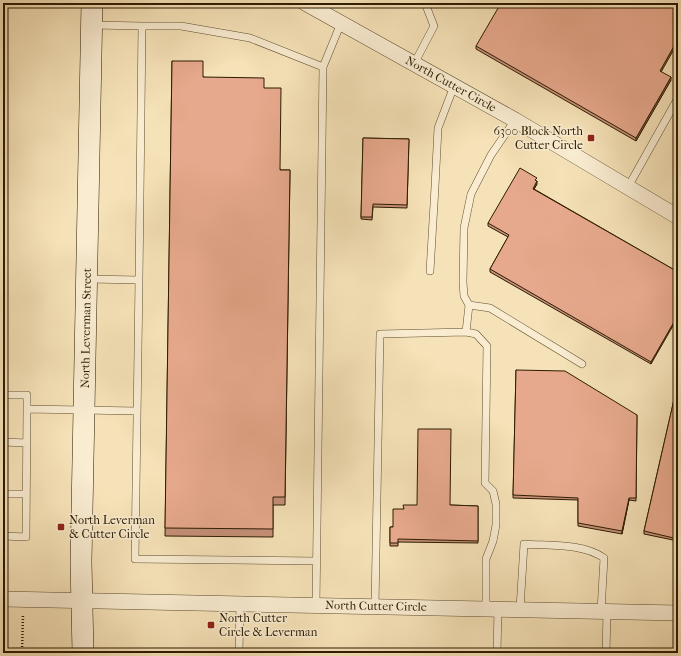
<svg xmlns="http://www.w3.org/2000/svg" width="681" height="656" font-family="'IM FELL French Canon',serif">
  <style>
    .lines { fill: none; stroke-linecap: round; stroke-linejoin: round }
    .lane-casing { stroke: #5e4d2e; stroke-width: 8 }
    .street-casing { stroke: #5e4d2e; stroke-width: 16 }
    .secondary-casing { stroke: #2c1b00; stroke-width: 22 }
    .path { stroke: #2c1b00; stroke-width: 2.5; stroke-dasharray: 1 2; stroke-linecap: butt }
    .lane { stroke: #f9ecd1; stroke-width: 7 }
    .street { stroke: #f9ecd1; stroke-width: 15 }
    .secondary { stroke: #f9ecd1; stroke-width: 21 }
    .wall { fill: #c79179; stroke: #2c1b00 }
    .shaded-wall { fill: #a27663; stroke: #2c1b00 }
    .building { fill: #e7a98d; stroke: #2c1b00 }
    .poi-dot { fill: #8f2418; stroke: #f9ecd1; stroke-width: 1.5 }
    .labels { text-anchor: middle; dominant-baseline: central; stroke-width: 3; stroke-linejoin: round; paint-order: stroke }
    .street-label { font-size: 12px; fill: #2c1b00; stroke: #f9ecd1 }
    .poi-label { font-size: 12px; fill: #2c1b00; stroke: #f9ecd1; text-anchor: start }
  </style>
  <rect width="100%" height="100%" fill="#f6e2b8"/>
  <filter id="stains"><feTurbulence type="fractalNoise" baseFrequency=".005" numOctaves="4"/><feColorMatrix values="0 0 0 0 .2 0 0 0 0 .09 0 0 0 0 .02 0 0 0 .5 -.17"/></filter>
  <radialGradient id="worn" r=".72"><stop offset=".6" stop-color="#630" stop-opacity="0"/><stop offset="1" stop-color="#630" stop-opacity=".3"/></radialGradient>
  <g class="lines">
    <defs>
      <path id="lane" d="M142,26H181L250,38L323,67L341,23
        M414,64L434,26L425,3
        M628,187L678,98
        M430,271L435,187L438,128L454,86
        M89,279L139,280L142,26L94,25
        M139,280L135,559L316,561
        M469,305L490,308L582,364
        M466,332L469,305L464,296L463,282L464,228L471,194L491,155L515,120
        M3,395H27V409
        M3,442L27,443
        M3,494H26
        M3,536L26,537L27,409L137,411
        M316,605L323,67
        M375,606L380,334L466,332L476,334L487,346L485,483L493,491L496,504V525L493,541L486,559V609
        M520,609L524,544C550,546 582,543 604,558L601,611
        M239,653L240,604
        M497,653L498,609
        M606,653L607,611"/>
      <path id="street" d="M305,3L515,120L678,217
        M3,599L678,613"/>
      <path id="secondary" d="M83,653L81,562L92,3"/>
    </defs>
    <use href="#lane" class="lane-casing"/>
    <use href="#street" class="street-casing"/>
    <use href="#secondary" class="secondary-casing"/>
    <path class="path" d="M13,649H22
      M22,653L23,614"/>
    <use href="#lane" class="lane"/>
    <use href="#street" class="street"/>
    <use href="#secondary" class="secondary"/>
  </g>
  <path class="wall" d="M476,46L661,72L671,80L636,141L476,49Z
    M172,61L203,77L264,88L280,170H290L285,505H273V537L165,536Z
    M363,138L409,139L407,208L373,207L372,220L361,219Z
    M537,184L534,189L678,272L651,364L490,272V269L508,237L488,226V223Z
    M516,370L637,415L636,501L629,500L622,534L578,526V500L513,498Z
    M678,382V541L644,534V531Z
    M450,505L478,506V543L398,542V546H390V527H393L403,509Z"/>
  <path class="shaded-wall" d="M678,39V42L660,74V71Z
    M671,77V80L636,141V138Z
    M537,181V184L533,191V189Z
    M678,315V317L651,364V362Z
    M629,498V500L622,534V531Z"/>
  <path class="building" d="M501,3H678V39L660,71L671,77L636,138L476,46Z
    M172,61H203V77L264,78V88H281L280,170H290L285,497H273V529L165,528Z
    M363,138L409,139L407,205L373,204L372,217H361Z
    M520,168L537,178L535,180L537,181L533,189L535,190L678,272V315L651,362L490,269L509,235L488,223Z
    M516,370L565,371L637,415L636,498H629L622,531L578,523V498L513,495Z
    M678,382V539L644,531Z
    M418,429H451L450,505L478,506V541L398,539V543H390V527H393V509H404L403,505H417Z"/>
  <g class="poi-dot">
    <rect x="587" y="134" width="8" height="8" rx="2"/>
    <rect x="57" y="523" width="8" height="8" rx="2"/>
    <rect x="207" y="621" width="8" height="8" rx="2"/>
  </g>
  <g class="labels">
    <g class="street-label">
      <text transform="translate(451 84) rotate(29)">North Cutter Circle</text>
      <text transform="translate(86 328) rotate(-89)">North Leverman Street</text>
      <text transform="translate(376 606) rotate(1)">North Cutter Circle</text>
    </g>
    <g class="poi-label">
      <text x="583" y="131" text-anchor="end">6300 Block North<tspan x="583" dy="14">Cutter Circle</tspan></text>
      <text x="69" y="520">North Leverman<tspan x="69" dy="14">&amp; Cutter Circle</tspan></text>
      <text x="219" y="618">North Cutter<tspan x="219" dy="14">Circle &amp; Leverman</tspan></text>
    </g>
  </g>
  <rect width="681" height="656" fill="none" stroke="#f6e2b8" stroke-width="16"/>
  <rect x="4" y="4" width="673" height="648" fill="none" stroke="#2c1b00" stroke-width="2"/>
  <rect x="8" y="8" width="665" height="640" fill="none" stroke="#2c1b00"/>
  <rect width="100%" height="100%" filter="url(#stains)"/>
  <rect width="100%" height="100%" fill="url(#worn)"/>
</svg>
